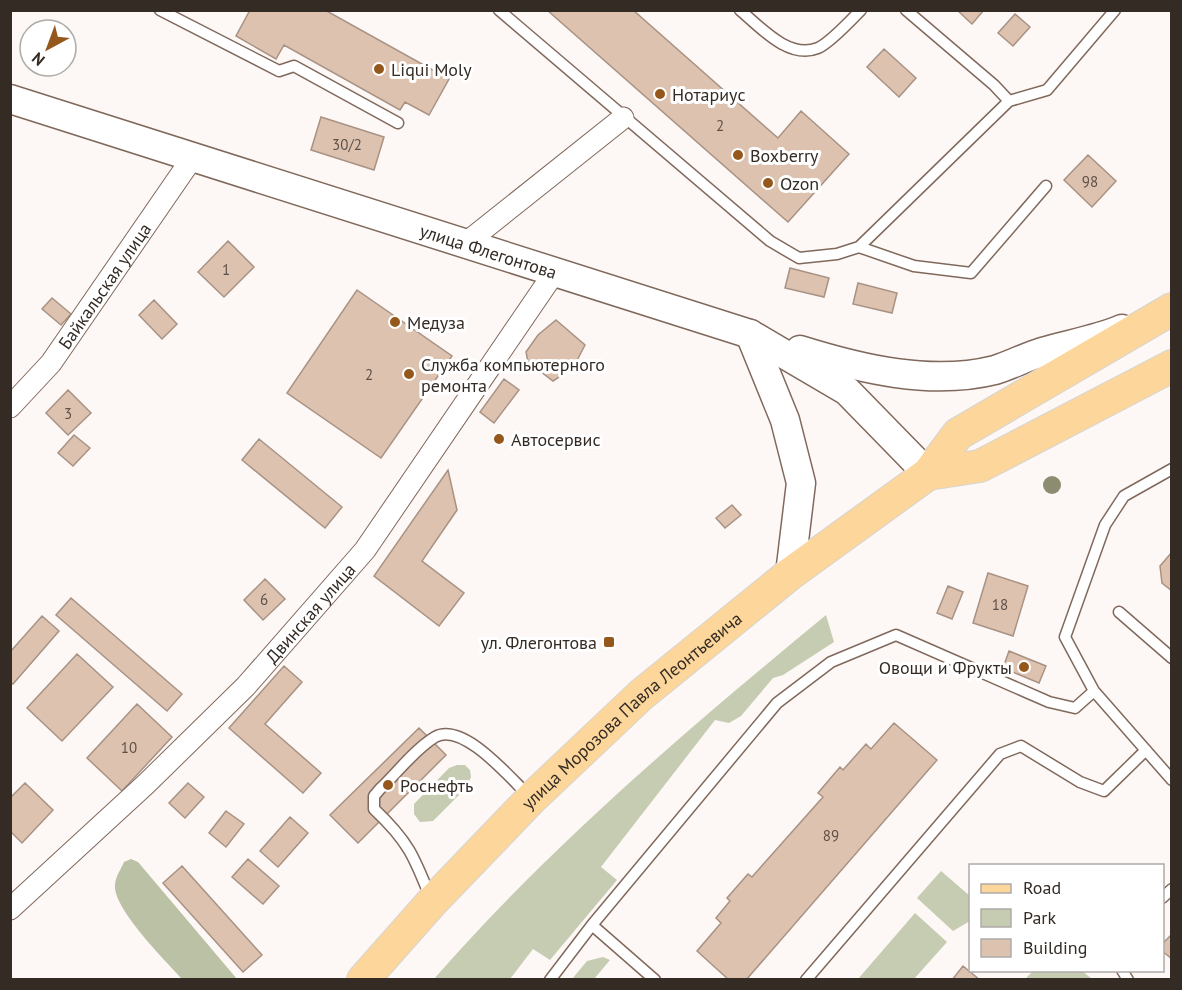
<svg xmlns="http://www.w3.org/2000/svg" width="1182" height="990" font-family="'PT Sans',sans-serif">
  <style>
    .green { fill: #c6ccb1 }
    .forest { fill: #bbc1a4 }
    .building { fill: #dec2b0; stroke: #a89283; stroke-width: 1.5 }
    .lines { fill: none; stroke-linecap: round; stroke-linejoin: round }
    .lane-casing { stroke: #80695c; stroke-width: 13 }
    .street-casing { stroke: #80695c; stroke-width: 23 }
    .secondary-casing { stroke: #80695c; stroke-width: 31 }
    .primary-casing { stroke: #d6d5d3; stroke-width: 34 }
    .lane { stroke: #fff; stroke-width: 10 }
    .street { stroke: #fff; stroke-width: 21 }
    .secondary { stroke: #fff; stroke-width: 28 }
    .primary { stroke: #fcd69b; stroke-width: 32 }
    .tree { fill: #8c8d70 }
    .poi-dot { fill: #95581c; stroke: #fff; stroke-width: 2 }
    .labels { text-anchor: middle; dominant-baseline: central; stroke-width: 6; stroke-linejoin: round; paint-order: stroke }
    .number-label { font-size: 15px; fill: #5e5148 }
    .poi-label { font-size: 18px; fill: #342b25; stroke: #fff; text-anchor: start }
    .street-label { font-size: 18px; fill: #342b25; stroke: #fff }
  </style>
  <rect width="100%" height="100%" fill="#fdf7f5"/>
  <path class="green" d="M826,615L834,642L783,675L773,678L741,716L729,723L715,720L601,867L617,880L550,960L533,949L510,979H434C552,844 688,729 826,615Z
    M457,765H465L470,770L471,777L467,787L433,821L420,822L414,814V804L449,768Z
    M941,871L970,896V921L953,931L917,898Z
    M915,913L947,942L914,979H858Z
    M603,957L610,960L594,979H572L587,961Z
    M1081,970L1092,979L1026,978L1033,971Z"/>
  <path class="forest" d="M131,859L138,862L237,979H182C166,961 112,908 115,884C116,876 121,869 124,862Z"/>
  <path class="building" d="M250,10H325L449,79L429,115L405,102L400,110L284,45L276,59L236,36Z
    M547,10H633L778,138L801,111L849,154L788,222Z
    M957,10H984L972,24Z
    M1015,14L1030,27L1013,46L998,33Z
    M884,49L916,78L899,97L867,67Z
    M321,117L384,137L374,170L311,150Z
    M1088,155L1116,181L1092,207L1064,180Z
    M228,241L254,267L224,297L198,272Z
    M790,268L829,278L824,297L785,288Z
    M858,283L897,293L892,313L853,304Z
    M357,290L452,356L381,458L287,393Z
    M52,298L71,314L61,325L42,309Z
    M154,300L177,324L162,339L139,315Z
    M556,320L585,345L573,368L553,381L528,362L526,352L538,335Z
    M504,379L519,390L494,423L480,412Z
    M68,390L91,413L68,435L46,413Z
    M74,435L90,448L73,466L58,453Z
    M259,439L342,507L325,528L242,460Z
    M448,470L457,510L422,561L464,593L439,626L374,576Z
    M732,505L741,515L725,528L716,518Z
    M1172,552V591L1162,583L1160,566Z
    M988,573L1028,586L1013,636L973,623Z
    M265,579L285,599L263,620L244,600Z
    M948,586L963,592L952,619L937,613Z
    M71,598L182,694L167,711L56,615Z
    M42,616L59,631L13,684L10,682V652Z
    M1009,651L1046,666L1039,683L1003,668Z
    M77,654L113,687L62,741L27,708Z
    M284,666L302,682L265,724L321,773L303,793L229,728Z
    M137,704L172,737L122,791L87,758Z
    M894,723L937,760L746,980H729L697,951L721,923L716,918L730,901L727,898L748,874L752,877L823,797L818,793L840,767L843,770L866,744L871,749Z
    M419,728L446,755L358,843L330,815Z
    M25,783L53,810L22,843L10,831V798Z
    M188,783L204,797L185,818L169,803Z
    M226,811L244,824L226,847L209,833Z
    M290,817L308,833L278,867L260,851Z
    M248,859L279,886L263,904L232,877Z
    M182,866L262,955L243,972L163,883Z
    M1172,934V959L1162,951V944Z
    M963,966L980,980H952Z"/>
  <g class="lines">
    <defs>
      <path id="lane" d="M160,10L279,71L294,66L398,123
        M499,10L770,241L799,258L837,254L859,247L1009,101L1047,90L1115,10
        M740,10C760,27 789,60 818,48C830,43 851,20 861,10
        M906,10L994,85L1009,101
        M859,247L914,266L971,273L1046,186
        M1172,469L1124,496L1105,525L1065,637L1094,691L1172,780
        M1119,612L1172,658
        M1162,898L1172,889
        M431,899C414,856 408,841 374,809V796L380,789C397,773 415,749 435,737C463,721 510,778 529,796
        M592,925L655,980
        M1122,970L1128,980
        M550,980L592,925L777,703L831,662L896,635L1049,702L1075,708L1094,691
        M806,980L1000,754L1021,746L1080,782L1104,791L1146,750"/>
      <g id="street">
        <path d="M466,243L623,118"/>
        <path id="s1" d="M10,407L51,363L193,157"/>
        <path id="s2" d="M10,909L146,784L246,686L365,550L554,273"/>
      </g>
      <g id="secondary">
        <path id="s3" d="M10,99L750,334L847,391L928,474"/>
        <path d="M750,334L785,420L801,483L790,574"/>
        <path d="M800,350C861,369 931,386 995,370C1011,365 1026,357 1042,352C1069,344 1096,340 1122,329"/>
      </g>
      <g id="primary">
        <path d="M928,474L980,466L1172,366"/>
        <path id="s4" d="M363,980L432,902L531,799L641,695L790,574L928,474L958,434L1172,309"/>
      </g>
    </defs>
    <use href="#lane" class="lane-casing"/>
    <use href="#street" class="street-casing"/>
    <use href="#secondary" class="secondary-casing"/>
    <use href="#primary" class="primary-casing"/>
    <use href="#lane" class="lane"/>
    <use href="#street" class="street"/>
    <use href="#secondary" class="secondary"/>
    <use href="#primary" class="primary"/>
  </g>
  <circle class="tree" cx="1052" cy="485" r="9"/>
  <g class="poi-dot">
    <circle cx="379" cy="69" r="6"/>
    <circle cx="660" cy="94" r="6"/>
    <circle cx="738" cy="155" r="6"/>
    <circle cx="768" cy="183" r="6"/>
    <circle cx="395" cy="322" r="6"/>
    <circle cx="409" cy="374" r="6"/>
    <circle cx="499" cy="439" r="6"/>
    <rect x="603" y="636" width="12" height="12" rx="3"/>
    <circle cx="1024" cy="667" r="6"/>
    <circle cx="388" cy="785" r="6"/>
  </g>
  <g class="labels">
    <g class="number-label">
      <text x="720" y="125">2</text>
      <text x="347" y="144">30/2</text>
      <text x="1090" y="181">98</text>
      <text x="226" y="269">1</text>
      <text x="369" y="374">2</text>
      <text x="68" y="413">3</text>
      <text x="264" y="599">6</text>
      <text x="1000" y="604">18</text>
      <text x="129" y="747">10</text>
      <text x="831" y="835">89</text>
    </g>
    <g class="poi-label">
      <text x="391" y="69">Liqui Moly</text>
      <text x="672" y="94">Нотариус</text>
      <text x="750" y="155">Boxberry</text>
      <text x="780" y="183">Ozon</text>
      <text x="407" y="322">Медуза</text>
      <text x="421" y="364">Служба компьютерного<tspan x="421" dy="21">ремонта</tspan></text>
      <text x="511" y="439">Автосервис</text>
      <text x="597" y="642" text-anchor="end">ул. Флегонтова</text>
      <text x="1012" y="667" text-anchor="end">Овощи и Фрукты</text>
      <text x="400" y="785">Роснефть</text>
    </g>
    <g class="street-label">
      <text stroke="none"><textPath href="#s3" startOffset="502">улица Флегонтова</textPath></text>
      <text stroke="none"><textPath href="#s1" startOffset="154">Байкальская улица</textPath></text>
      <text stroke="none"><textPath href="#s2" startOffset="422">Двинская улица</textPath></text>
      <text stroke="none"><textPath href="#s4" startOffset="381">улица Морозова Павла Леонтьевича</textPath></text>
    </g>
  </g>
  <rect width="1182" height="990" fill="none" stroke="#342b25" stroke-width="24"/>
  <rect x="969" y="864" width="195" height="108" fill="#ffffff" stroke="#aeaaa8" stroke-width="1.5"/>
  <rect x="981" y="884" width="30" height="9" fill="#fcd69b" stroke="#aeaaa8" stroke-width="1.5"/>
  <text x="1023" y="894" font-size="18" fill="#342b25">Road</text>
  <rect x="981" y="909" width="30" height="18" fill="#c6ccb1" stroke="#aeaaa8" stroke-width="1.5"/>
  <text x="1023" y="924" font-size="18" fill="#342b25">Park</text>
  <rect x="981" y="939" width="30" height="18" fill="#dec2b0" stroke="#aeaaa8" stroke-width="1.5"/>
  <text x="1023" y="954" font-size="18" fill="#342b25">Building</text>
  <g transform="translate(48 48) rotate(221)"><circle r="28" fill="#ffffff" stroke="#aeaaa8" stroke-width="1.5"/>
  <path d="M0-4.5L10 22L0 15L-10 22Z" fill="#95581c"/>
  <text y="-9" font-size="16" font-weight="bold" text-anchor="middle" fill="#342b25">N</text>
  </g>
</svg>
